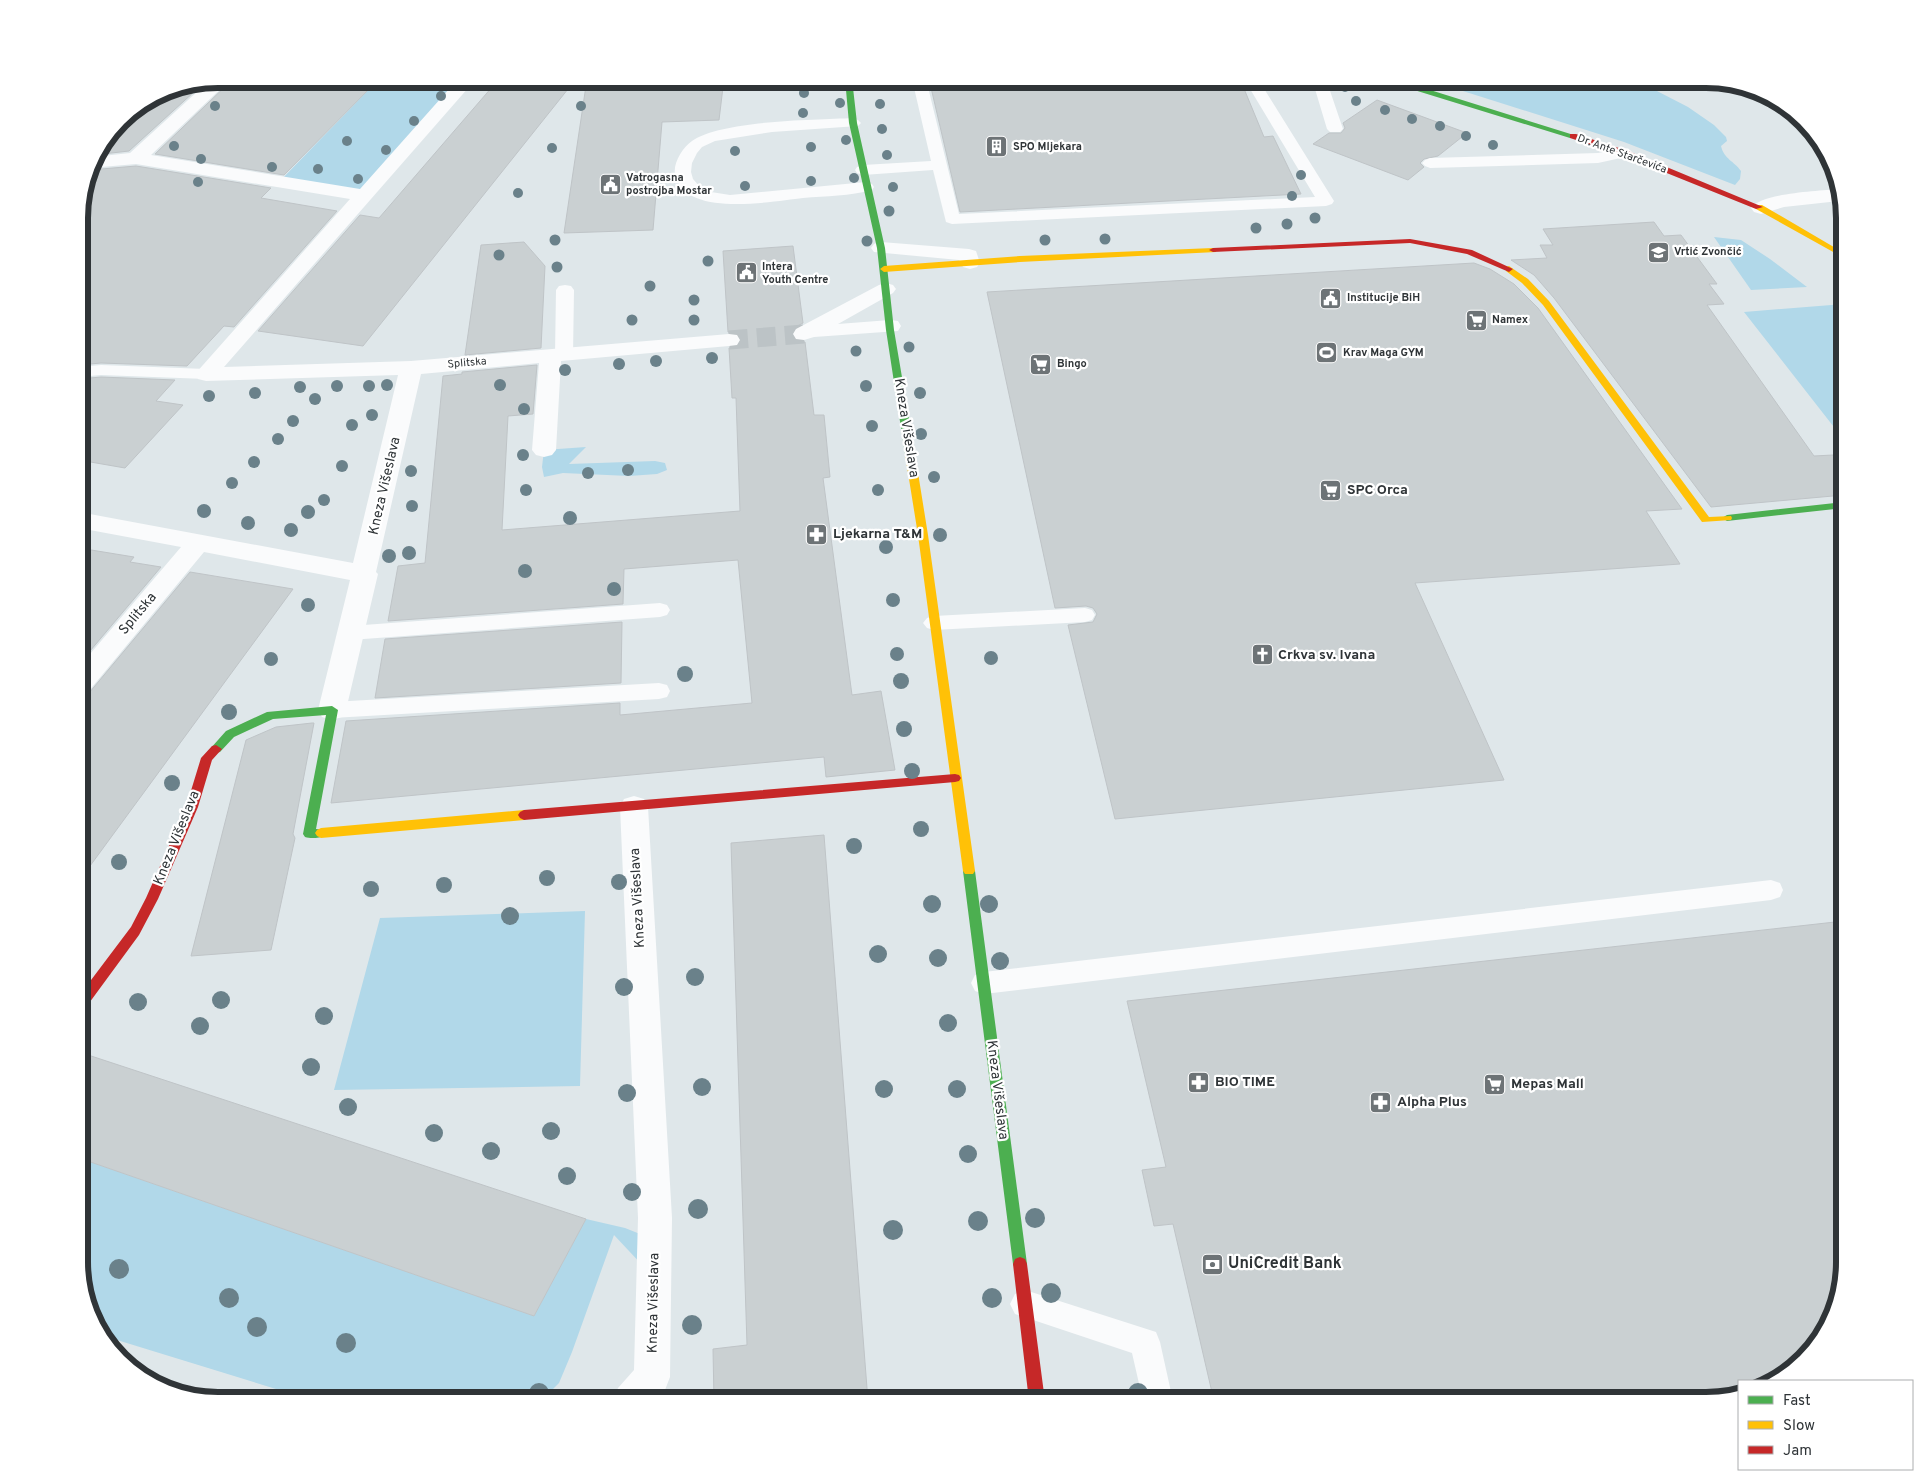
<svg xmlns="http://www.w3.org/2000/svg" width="1923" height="1480" font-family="Overpass,sans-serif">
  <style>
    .green { fill: #b1d8e9 }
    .building { fill: #cad0d2; stroke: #bfc4c7 }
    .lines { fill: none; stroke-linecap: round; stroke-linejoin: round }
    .street-tunnel { stroke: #bcc3c6; stroke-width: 19; stroke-dasharray: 19 9; stroke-linecap: butt }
    .lane { fill: #fafbfc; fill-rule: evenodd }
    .street { fill: #fafbfc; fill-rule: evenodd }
    .fast { fill: #4caf50; fill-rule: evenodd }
    .slow { fill: #ffc107; fill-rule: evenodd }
    .jam { fill: #c62828; fill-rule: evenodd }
    .tree { fill: #6a818a }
    .labels { text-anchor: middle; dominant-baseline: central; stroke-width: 4.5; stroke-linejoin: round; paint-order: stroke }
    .far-poi-label { font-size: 11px; font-weight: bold; fill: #2f3437; stroke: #fff; text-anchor: start }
    .far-street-label { font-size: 11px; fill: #2f3437; stroke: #fff }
    .street-label { font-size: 14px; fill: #2f3437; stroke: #fff }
    .poi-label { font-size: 14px; font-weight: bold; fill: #2f3437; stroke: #fff; text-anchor: start }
    .near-poi-label { font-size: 16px; font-weight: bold; fill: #2f3437; stroke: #fff; text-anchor: start }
    .rim { fill: none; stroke: #2f3437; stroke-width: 6 }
  </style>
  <rect width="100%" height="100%" fill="#dfe7ea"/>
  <path class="green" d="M379,79H467L363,195L280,181Z
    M1425,79H1649L1655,90L1688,107L1714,125L1726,137L1727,141L1721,146C1724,159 1734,161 1741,171L1740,179L1735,185L1624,142Z
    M1714,237L1741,240L1770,259L1807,287L1751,290Z
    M1844,304V440L1744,312Z
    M586,447L569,464L655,461L665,463L667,470L657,474L629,476L563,473L544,477L542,467L544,450Z
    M585,911L580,1086L334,1090L380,918Z
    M79,1158L534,1316L586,1219L625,1228L640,1234L644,1267L614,1235L572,1352L559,1383L541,1401H315L104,1336L93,1324L79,1271Z"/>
  <path class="building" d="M233,79H379L284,175L155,154Z
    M499,79H576L363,346L258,331L360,215L379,218Z
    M587,79H724L719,120L662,122L653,230L564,233Z
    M929,79H1240L1264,137L1273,136L1301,194L960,212Z
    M206,81L129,151L94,155L126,114L165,89Z
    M1377,100L1467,133L1438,156L1424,159L1420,163L1424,167L1408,180L1313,144L1329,133H1341L1345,128L1343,123Z
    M136,166L271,188L261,198L337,211L234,327L224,326L187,366L101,363L79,365V209L90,170Z
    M1654,222L1664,236L1681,235L1717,284H1709L1724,304L1707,305L1814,456L1833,455L1844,471V495L1711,507L1554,298L1534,275L1511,260L1547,258L1540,245H1553L1543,229Z
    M524,242L545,266L541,348L465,355L481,245Z
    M793,246L803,323L794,328L791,335L796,341L805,342L814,415H824L830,477L823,478L852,695L881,691L895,770L826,777L824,757L331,803L346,721L620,703V715L752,703L738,560L624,569L623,604L388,621L398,566L425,563L443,376L462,374V372L537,365L533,414L508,416L502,530L740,511L736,398H732L729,348L739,346L742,339L737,333L728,332L723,251Z
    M1474,263L1490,269L1514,284L1538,308L1682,509L1646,511L1680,564L1415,583L1504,780L1115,819L1068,625L1093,622L1097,614L1093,608L1086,606L1055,608L987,292Z
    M101,377L175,380L156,401L183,405L125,468L79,460V379Z
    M79,548L134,557L130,562L161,567L79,664Z
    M190,572L293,589L79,881V697L89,693Z
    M622,622L621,683L375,698L385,639Z
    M312,723H314L293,834L295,838L271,950L191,956L246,740L276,727Z
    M824,835L868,1401H714L713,1349L747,1345L731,843Z
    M1844,921V1262L1837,1307L1815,1347L1773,1381H1739V1393L1705,1401H1214L1173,1224L1154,1226L1142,1170L1166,1167L1127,1001Z
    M79,1052L586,1219L534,1316L79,1158Z"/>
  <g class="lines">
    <path class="street-tunnel" d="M729,340L804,334"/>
    <path class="lane" d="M912,79H926L959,214L1315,197L1244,79H1258L1334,201L1332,204L1326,206L952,224L946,222L933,170L863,175L857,173L855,170L857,167L863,165L931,161Z
      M1312,79H1326L1343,129L1340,132H1330L1327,129Z
      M1603,79H1642L1640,82C1630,85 1615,85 1605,82Z
      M853,118L858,120L861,123L858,126L772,132L715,141L702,147L697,153L692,163L691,172L693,179L700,187L711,192L730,195L866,182L872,184L874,187L872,190C850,196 826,196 803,198C773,201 684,219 675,174C673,163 683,147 692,141C722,120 815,120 853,118Z
      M1625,148L1630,150L1633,153L1630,156L1598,163L1430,168L1425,166L1422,163L1425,160L1430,158L1598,153Z
      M565,285L571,286L574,290L573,355L570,359L564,360L558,359L555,355L556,290L559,286Z
      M101,365L206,369L212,370L215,374L212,378L206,379L101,375L79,377V367Z
      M660,603L667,605L670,610L667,615L660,617L350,640L343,638L339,633L343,628L350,626Z
      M1085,608L1092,610L1095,615L1092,620L1085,622L934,630L927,628L923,623L927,618L934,616Z
      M659,683L667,685L670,691L667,697L659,699L332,718L324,716L321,710L324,704L332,702Z
      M1771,880L1780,883L1783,890L1780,897L1771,900L984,994L975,991L971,983L975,975L984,972Z
      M1025,1290L1156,1332L1160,1342L1173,1401H1143L1132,1353L1015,1314L1010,1304L1015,1294Z"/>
    <path class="street" d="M218,79H231L151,155L360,189L458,79H476L224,367L411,361L729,334L737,335L740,340L737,345L729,346L561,361L556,450L552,455L544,457L536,455L532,450L539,363L421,374L376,572L378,574L346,710L342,717L332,720L322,717L318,710L350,580L204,552L88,692L79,695V667L181,547L79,528V512L353,563L398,375L206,381L198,379L195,374L350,199L136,164L90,168L93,157L130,153L210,80Z
      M1838,189L1839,201L1784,207L1761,214L1754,212L1751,208C1761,193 1819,191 1838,189Z
      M881,242L969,249L976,251L980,263L977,267L970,269L963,267L959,260L874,252L871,248L874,244Z
      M886,283L893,285L896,289L893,293L838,324L890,320L898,321L901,326L898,331L814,337L804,340L796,339L793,334L796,329L879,285Z
      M634,796L644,799L648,807L672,1218L670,1377L665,1390L655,1401H612L618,1388L634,1370L638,1218L620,807L624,799Z"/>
    <path class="fast" d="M845,79H852L857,123L885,248L894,330L915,454L910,457L905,454L886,330L877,248L849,123Z
      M1385,79H1395L1577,136L1570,138L1385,81Z
      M1844,502V508L1727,521L1722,518L1727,515Z
      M332,706L338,710L316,829L325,830L327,833L325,836C319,838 311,839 305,837L303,834L326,715L273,719L234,737L220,752L216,753L210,749L226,731L267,712Z
      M969,866L973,868L975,871L1027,1264L1025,1269L1020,1271L1015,1269L1013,1264L963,871L965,868Z"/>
    <path class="slow" d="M1756,205H1762L1844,253V258L1756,209Z
      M1213,248H1216V252L1020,262L884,272L880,269L884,266L1020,256Z
      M1509,266L1528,279L1549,301L1709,517L1731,516L1732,518L1731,520L1702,522L1543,305L1522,283L1506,271V267Z
      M910,451L915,454L928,535L975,871L973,874H965L963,871L918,535L905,454Z
      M524,810L528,812L530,815L528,818L524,820L321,838L317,836L315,833L317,830L321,828Z"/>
    <path class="jam" d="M1570,134H1576L1628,151L1763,207L1756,209L1622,155L1570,138Z
      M1410,239L1472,250L1513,269L1509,272L1467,254L1410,243L1213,252L1209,250L1213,248Z
      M216,745L222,749L212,760L198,807L158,899L139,935L84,1010L79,1011V996L131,927L146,898L186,807L201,758L212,746Z
      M955,774L959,775L961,778L959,781L955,782L524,820L520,818L518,815L520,812L524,810Z
      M1020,1257L1025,1259L1027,1264L1045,1401H1029L1013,1264L1015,1259Z"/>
  </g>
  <g class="tree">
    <circle cx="1345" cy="87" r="5"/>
    <circle cx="804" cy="93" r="5"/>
    <circle cx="441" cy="96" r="5"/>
    <circle cx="1356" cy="101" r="5"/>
    <circle cx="840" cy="103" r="5"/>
    <circle cx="880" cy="104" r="5"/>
    <circle cx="215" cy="106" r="5"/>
    <circle cx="581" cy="106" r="5"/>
    <circle cx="1385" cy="110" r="5"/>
    <circle cx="803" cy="113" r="5"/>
    <circle cx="1412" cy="119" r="5"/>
    <circle cx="414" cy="121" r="5"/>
    <circle cx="1440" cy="126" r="5"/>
    <circle cx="882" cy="129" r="5"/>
    <circle cx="1466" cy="136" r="5"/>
    <circle cx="846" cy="140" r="5"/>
    <circle cx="347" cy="141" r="5"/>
    <circle cx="1493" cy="145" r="5"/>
    <circle cx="174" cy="146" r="5"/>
    <circle cx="811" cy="147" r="5"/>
    <circle cx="552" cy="148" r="5"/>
    <circle cx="386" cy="150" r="5"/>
    <circle cx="735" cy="151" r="5"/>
    <circle cx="887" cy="155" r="5"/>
    <circle cx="201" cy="159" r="5"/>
    <circle cx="272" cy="167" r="5"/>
    <circle cx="318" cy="169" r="5"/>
    <circle cx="1301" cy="175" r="5"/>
    <circle cx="854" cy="178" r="5"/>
    <circle cx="358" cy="179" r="5"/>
    <circle cx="811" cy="181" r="5"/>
    <circle cx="198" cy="182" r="5"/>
    <circle cx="745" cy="186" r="5"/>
    <circle cx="893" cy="187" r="5"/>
    <circle cx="518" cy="193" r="5"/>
    <circle cx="1292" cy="196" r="5"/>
    <circle cx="889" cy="211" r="5.5"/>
    <circle cx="1315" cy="218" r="5.5"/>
    <circle cx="1287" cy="224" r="5.5"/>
    <circle cx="1256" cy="228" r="5.5"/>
    <circle cx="1105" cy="239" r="5.5"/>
    <circle cx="555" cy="240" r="5.5"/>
    <circle cx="1045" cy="240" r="5.5"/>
    <circle cx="867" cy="241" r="5.5"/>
    <circle cx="499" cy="255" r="5.5"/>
    <circle cx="708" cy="261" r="5.5"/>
    <circle cx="557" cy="267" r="5.5"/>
    <circle cx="650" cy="286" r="5.5"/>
    <circle cx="694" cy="300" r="5.5"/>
    <circle cx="632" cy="320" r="5.5"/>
    <circle cx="694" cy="320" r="5.5"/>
    <circle cx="909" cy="347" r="5.5"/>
    <circle cx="856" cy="351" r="5.5"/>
    <circle cx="712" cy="358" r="6"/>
    <circle cx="656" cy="361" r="6"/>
    <circle cx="619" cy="364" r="6"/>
    <circle cx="565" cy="370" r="6"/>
    <circle cx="387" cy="385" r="6"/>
    <circle cx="500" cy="385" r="6"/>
    <circle cx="337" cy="386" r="6"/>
    <circle cx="369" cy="386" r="6"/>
    <circle cx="866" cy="386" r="6"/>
    <circle cx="300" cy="387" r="6"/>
    <circle cx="255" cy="393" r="6"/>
    <circle cx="920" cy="393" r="6"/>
    <circle cx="209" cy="396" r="6"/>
    <circle cx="315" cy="399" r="6"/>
    <circle cx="524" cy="409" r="6"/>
    <circle cx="372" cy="415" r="6"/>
    <circle cx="293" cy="421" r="6"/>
    <circle cx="352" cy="425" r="6"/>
    <circle cx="872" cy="426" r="6"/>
    <circle cx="921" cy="434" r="6"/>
    <circle cx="278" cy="439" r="6"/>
    <circle cx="523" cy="455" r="6"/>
    <circle cx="254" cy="462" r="6"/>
    <circle cx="342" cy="466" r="6"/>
    <circle cx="628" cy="470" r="6"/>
    <circle cx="411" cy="471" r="6"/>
    <circle cx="588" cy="473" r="6"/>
    <circle cx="934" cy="477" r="6"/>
    <circle cx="232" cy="483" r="6"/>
    <circle cx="526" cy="490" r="6"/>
    <circle cx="878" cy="490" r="6"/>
    <circle cx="324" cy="500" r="6"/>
    <circle cx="412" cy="506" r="6"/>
    <circle cx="204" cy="511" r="7"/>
    <circle cx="308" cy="512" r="7"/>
    <circle cx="570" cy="518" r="7"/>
    <circle cx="248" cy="523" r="7"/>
    <circle cx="291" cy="530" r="7"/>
    <circle cx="940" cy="535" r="7"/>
    <circle cx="886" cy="547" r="7"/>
    <circle cx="409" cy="553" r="7"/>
    <circle cx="389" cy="556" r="7"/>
    <circle cx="525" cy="571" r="7"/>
    <circle cx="614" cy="589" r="7"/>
    <circle cx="893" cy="600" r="7"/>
    <circle cx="308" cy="605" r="7"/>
    <circle cx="897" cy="654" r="7"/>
    <circle cx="991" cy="658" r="7"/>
    <circle cx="271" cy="659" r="7"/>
    <circle cx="685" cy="674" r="8"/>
    <circle cx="901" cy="681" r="8"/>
    <circle cx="229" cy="712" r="8"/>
    <circle cx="904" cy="729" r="8"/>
    <circle cx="912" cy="771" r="8"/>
    <circle cx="172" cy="783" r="8"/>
    <circle cx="921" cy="829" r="8"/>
    <circle cx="854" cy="846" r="8"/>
    <circle cx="119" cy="862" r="8"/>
    <circle cx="547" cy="878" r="8"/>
    <circle cx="619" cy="882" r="8"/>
    <circle cx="444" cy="885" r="8"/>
    <circle cx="371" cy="889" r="8"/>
    <circle cx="932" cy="904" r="9"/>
    <circle cx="989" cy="904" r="9"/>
    <circle cx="510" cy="916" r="9"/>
    <circle cx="878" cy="954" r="9"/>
    <circle cx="938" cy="958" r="9"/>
    <circle cx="1000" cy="961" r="9"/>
    <circle cx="695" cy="977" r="9"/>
    <circle cx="624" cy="987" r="9"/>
    <circle cx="221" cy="1000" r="9"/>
    <circle cx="138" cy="1002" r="9"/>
    <circle cx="324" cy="1016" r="9"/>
    <circle cx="948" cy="1023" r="9"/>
    <circle cx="200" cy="1026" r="9"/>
    <circle cx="311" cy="1067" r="9"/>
    <circle cx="702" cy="1087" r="9"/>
    <circle cx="884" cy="1089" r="9"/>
    <circle cx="957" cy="1089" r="9"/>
    <circle cx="627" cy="1093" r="9"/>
    <circle cx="348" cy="1107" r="9"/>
    <circle cx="551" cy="1131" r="9"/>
    <circle cx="434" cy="1133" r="9"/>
    <circle cx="491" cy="1151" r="9"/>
    <circle cx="968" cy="1154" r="9"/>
    <circle cx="567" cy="1176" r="9"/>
    <circle cx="632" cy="1192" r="9"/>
    <circle cx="698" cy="1209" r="10"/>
    <circle cx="1035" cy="1218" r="10"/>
    <circle cx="978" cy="1221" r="10"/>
    <circle cx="893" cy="1230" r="10"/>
    <circle cx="119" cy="1269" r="10"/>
    <circle cx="1051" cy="1293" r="10"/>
    <circle cx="229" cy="1298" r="10"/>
    <circle cx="992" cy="1298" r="10"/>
    <circle cx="692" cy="1325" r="10"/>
    <circle cx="257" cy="1327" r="10"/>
    <circle cx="346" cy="1343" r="10"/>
    <circle cx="539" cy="1393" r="10"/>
    <circle cx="1138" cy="1393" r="10"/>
  </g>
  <defs>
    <symbol id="building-square" viewBox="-11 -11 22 22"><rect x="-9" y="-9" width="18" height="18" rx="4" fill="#6d7376" stroke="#fff"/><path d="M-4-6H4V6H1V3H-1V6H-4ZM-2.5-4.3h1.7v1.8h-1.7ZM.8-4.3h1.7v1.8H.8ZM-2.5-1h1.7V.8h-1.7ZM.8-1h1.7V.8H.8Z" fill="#fff"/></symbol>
    <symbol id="civic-square" viewBox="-11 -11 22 22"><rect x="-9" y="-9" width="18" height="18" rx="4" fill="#6d7376" stroke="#fff"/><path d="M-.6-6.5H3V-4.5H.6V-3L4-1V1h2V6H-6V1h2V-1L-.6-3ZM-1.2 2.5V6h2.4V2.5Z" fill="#fff"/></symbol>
    <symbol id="school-square" viewBox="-11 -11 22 22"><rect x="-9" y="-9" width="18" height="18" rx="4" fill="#6d7376" stroke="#fff"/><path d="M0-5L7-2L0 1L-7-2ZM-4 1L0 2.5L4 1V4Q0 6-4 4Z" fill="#fff"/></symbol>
    <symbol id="supermarket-square" viewBox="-11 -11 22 22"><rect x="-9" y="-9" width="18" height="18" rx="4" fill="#6d7376" stroke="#fff"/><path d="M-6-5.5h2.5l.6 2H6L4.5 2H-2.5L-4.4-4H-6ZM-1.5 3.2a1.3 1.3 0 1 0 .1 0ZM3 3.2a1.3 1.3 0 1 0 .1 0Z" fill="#fff"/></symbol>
    <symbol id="stadium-square" viewBox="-11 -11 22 22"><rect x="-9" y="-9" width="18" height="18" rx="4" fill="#6d7376" stroke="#fff"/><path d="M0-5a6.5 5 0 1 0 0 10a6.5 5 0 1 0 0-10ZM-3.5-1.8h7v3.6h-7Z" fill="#fff"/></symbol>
    <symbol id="pharmacy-square" viewBox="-11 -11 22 22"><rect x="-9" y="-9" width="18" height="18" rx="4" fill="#6d7376" stroke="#fff"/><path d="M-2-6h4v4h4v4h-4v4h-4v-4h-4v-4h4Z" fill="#fff"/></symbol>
    <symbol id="church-square" viewBox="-11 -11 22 22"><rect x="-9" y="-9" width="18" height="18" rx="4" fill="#6d7376" stroke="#fff"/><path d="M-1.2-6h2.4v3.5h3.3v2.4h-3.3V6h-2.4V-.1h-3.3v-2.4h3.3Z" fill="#fff"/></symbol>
    <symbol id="bank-square" viewBox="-11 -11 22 22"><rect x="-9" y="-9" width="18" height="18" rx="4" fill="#6d7376" stroke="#fff"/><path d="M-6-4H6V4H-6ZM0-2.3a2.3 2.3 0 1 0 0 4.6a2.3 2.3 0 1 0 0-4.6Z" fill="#fff"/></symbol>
  </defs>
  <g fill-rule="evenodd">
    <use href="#building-square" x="984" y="134" width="25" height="25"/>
    <use href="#civic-square" x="598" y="172" width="25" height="25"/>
    <use href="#school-square" x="1646" y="240" width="25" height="25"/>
    <use href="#civic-square" x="734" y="260" width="25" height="25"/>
    <use href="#civic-square" x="1318" y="286" width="25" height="25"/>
    <use href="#supermarket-square" x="1464" y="308" width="25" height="25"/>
    <use href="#stadium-square" x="1314" y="340" width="25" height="25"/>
    <use href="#supermarket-square" x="1028" y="352" width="25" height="25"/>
    <use href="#supermarket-square" x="1318" y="478" width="25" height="25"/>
    <use href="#pharmacy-square" x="804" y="522" width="25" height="25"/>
    <use href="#church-square" x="1250" y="642" width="25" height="25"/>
    <use href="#pharmacy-square" x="1186" y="1070" width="25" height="25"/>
    <use href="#supermarket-square" x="1482" y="1072" width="25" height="25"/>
    <use href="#pharmacy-square" x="1368" y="1090" width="25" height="25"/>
    <use href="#bank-square" x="1200" y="1252" width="25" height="25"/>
  </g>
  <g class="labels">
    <g class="far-poi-label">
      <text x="1013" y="147">SPO Mljekara</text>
      <text x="626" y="178">Vatrogasna<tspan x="626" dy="13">postrojba Mostar</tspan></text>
      <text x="1674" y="252">Vrtić Zvončić</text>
      <text x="762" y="267">Intera<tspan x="762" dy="13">Youth Centre</tspan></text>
      <text x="1347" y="298">Institucije BiH</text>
      <text x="1492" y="320">Namex</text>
      <text x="1343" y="353">Krav Maga GYM</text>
      <text x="1057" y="364">Bingo</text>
    </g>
    <g class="far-street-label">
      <text transform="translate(1622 154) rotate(20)">Dr. Ante Starčevića</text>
      <text transform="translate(467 363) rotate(-5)">Splitska</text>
    </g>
    <g class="street-label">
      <text transform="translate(906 428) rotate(81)">Kneza Višeslava</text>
      <text transform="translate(385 486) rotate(-77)">Kneza Višeslava</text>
      <text transform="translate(138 614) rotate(-50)">Splitska</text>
      <text transform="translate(177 838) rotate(-68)">Kneza Višeslava</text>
      <text transform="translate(638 898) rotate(-93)">Kneza Višeslava</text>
      <text transform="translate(997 1090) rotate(83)">Kneza Višeslava</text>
      <text transform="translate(654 1303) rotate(-89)">Kneza Višeslava</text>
    </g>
    <g class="poi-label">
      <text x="1347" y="490">SPC Orca</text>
      <text x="833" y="534">Ljekarna T&amp;M</text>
      <text x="1278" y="655">Crkva sv. Ivana</text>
      <text x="1215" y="1082">BIO TIME</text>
      <text x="1511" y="1084">Mepas Mall</text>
      <text x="1397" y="1102">Alpha Plus</text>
    </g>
    <g class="near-poi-label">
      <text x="1228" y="1264">UniCredit Bank</text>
    </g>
  </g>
  <path d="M0 0H1923V1480H0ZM218 88H1706A130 130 0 0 1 1836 218V1262A130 130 0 0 1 1706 1392H218A130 130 0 0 1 88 1262V218A130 130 0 0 1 218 88Z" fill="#fff" fill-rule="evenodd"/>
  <path class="rim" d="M218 88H1706A130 130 0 0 1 1836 218V1262A130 130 0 0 1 1706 1392H218A130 130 0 0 1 88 1262V218A130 130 0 0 1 218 88Z"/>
  <rect x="1738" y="1380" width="175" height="90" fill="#ffffff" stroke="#acaeaf"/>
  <rect x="1748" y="1396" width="25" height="8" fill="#4caf50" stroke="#acaeaf"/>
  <text x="1783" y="1405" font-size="15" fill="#2f3437">Fast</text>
  <rect x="1748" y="1421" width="25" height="8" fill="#ffc107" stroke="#acaeaf"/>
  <text x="1783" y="1430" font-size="15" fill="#2f3437">Slow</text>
  <rect x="1748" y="1446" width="25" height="8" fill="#c62828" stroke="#acaeaf"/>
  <text x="1783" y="1455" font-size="15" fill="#2f3437">Jam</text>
</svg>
